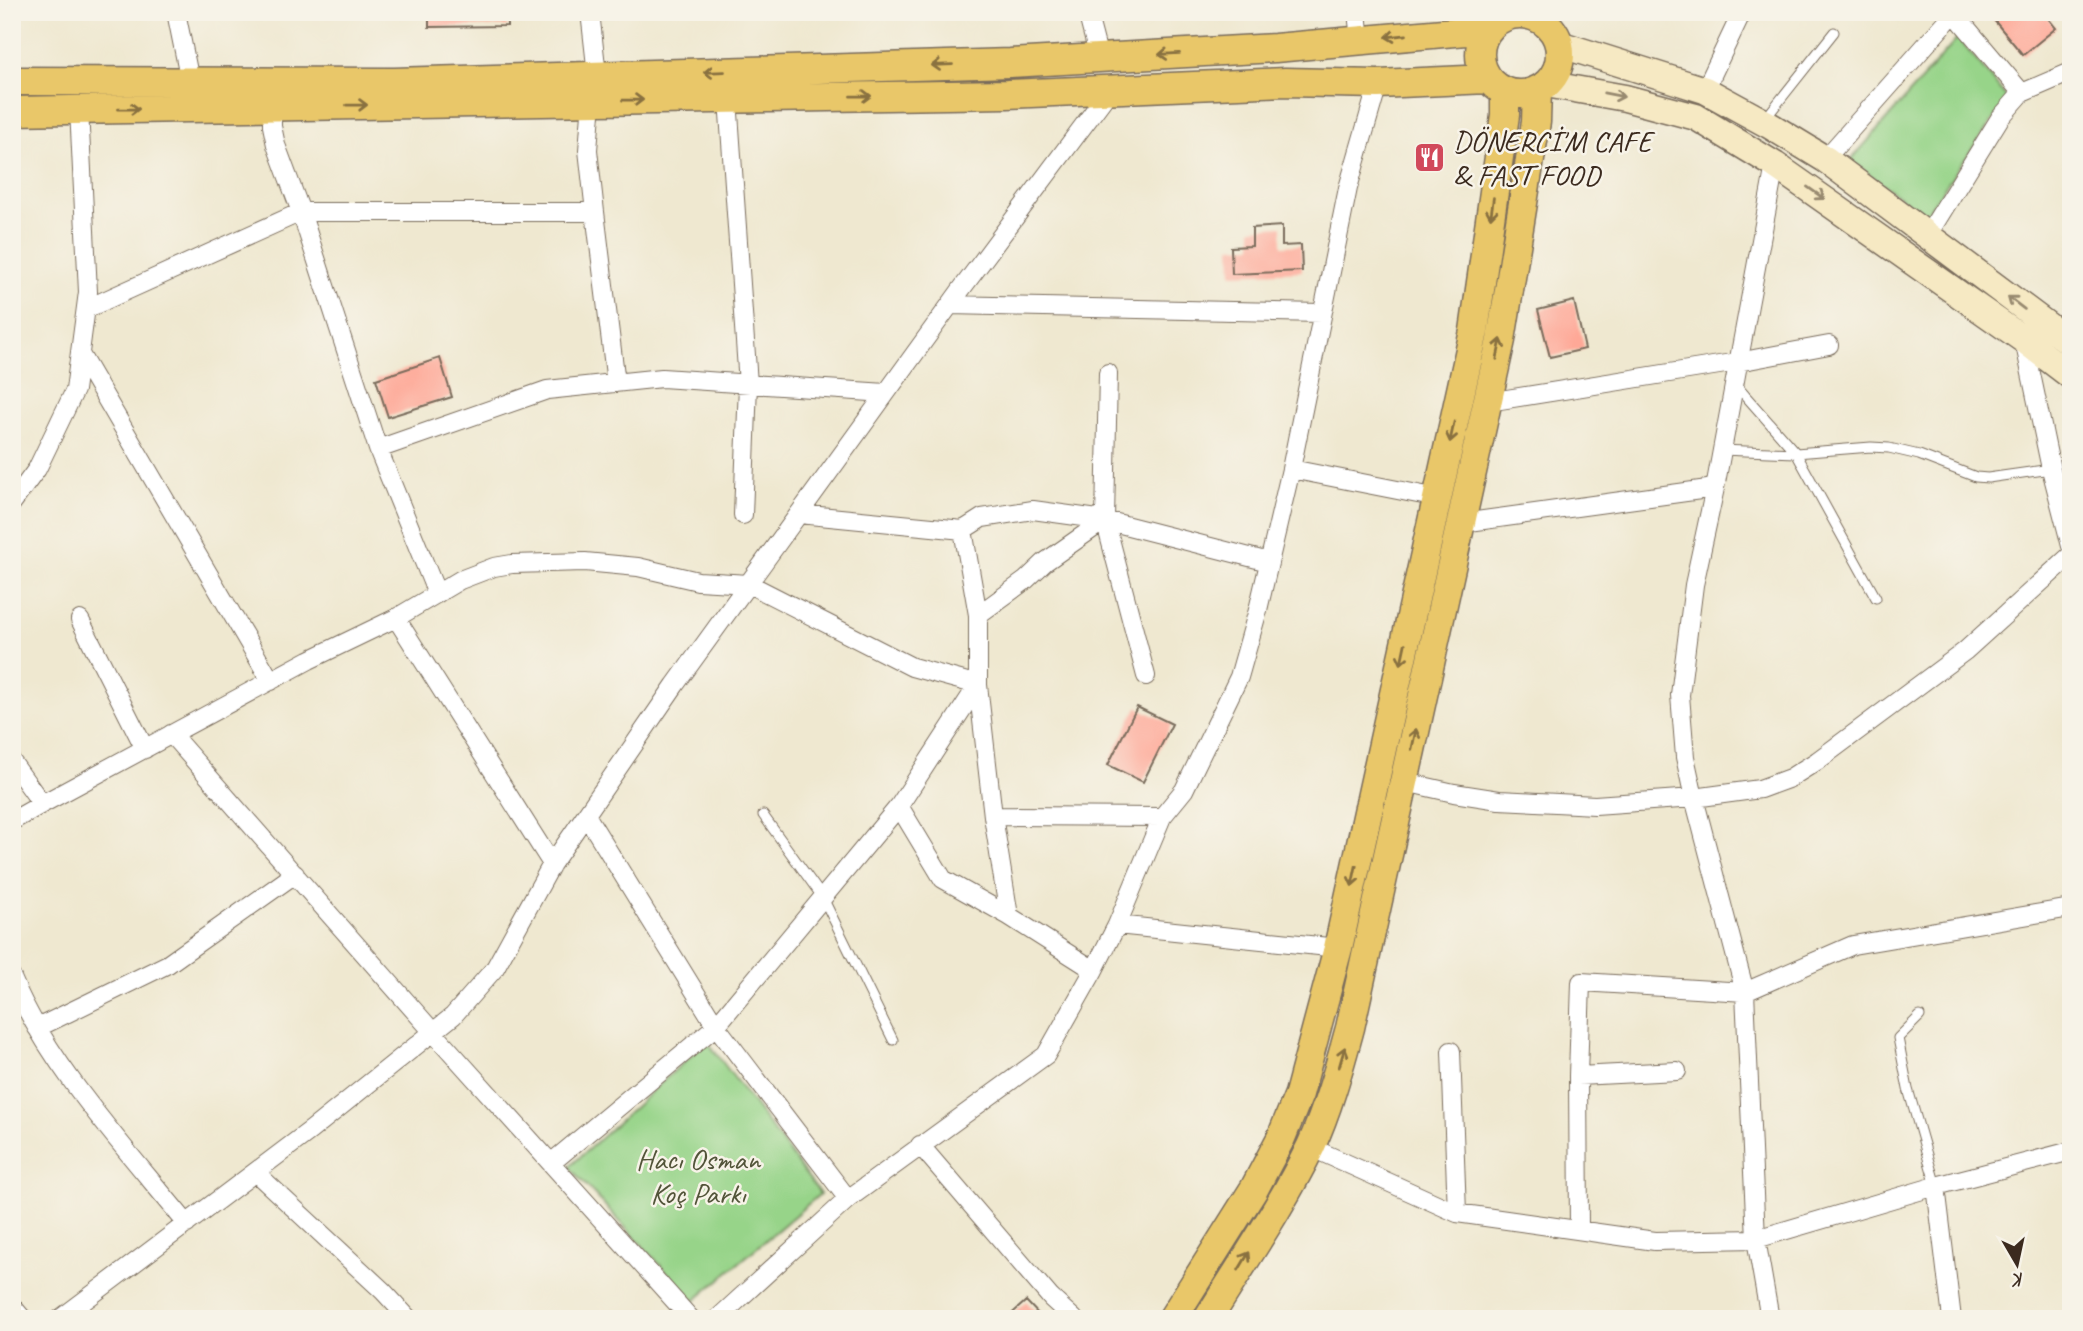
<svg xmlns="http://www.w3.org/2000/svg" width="2083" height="1331" font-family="Caveat,sans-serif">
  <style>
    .green { fill: #97d489; stroke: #697f54; stroke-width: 2 }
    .building { fill: #fea897 }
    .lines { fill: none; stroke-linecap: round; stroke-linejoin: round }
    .lane-casing { stroke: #7a6c5c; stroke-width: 11 }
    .street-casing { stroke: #7a6c5c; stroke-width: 20 }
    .secondary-casing { stroke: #7a6c5c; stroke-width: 29 }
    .primary-casing { stroke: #7a6c5c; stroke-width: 31 }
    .lane { stroke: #fff; stroke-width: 9 }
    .street { stroke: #fff; stroke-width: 18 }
    .secondary { stroke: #f6e9c3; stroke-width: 26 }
    .primary { stroke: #e9c769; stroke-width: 28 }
    .oneway { stroke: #897140 }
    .oneway2 { stroke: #988a70 }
    .labels { text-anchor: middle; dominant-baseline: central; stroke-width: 5; stroke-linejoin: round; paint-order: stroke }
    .poi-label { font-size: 30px; fill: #3b2a1e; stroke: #f7f3e8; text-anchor: start }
    .park-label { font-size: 30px; fill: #525439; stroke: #f7f3e8 }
  </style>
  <rect width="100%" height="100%" fill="#f7f3e8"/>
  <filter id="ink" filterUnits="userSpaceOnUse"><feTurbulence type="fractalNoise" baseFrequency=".0143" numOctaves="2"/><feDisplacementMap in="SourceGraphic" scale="14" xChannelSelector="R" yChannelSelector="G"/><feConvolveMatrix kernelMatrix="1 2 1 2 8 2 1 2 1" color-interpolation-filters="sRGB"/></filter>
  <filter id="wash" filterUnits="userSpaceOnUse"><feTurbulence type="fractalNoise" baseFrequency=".00686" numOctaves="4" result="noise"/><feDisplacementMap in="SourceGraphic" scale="28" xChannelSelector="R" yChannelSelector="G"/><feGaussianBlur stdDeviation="1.57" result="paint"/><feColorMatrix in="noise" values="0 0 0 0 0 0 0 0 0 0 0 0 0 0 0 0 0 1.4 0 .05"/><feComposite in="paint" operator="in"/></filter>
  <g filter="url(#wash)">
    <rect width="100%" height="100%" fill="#efe8d0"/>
    <path class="green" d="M1958,38L2008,99L1925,215L1850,161Z
      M707,1041L820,1194L694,1301L569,1167Z"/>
    <g id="blocks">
      <path class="building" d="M429,12H507V26L429,27Z
        M2001,12H2043L2056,28L2023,55L1993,19Z
        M1282,226V246L1301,245L1302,271L1232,274L1231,247L1252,246V228Z
        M1574,301L1585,349L1550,357L1538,310Z
        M440,358L452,397L388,417L376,379Z
        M1137,707L1172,724L1143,782L1108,765Z
        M1026,1301L1043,1319H1006Z"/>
    </g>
  </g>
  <g filter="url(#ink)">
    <use href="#blocks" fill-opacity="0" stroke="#7a6c5c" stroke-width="2"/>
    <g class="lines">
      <defs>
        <path id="lane" d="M1765,119L1834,32
          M1735,384L1796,453L1876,598
          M1721,450L1796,453L1871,447L1889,448L1919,455L1976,477L1988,478L2051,469
          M763,815L823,898L893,1040
          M1920,1016L1898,1038L1908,1089L1936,1186"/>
        <path id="street" d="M176,12L190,81
          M590,12L597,75
          M1087,12L1099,58
          M1357,12L1360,40
          M1954,13L2022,93
          M1705,90L1742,12
          M728,99L748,384L743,515
          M592,101L588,150L595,212
          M272,106V126L276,145L301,212L378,449L437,594
          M1825,159L1955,12
          M1927,236L2000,118L2022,93L2071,72
          M950,305L1322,313
          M86,309L301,212H595L616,383
          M2024,340L2051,469L2071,546
          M80,354L271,681
          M1108,373L1105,520L1146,676
          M1488,402L1738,362L1829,345
          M378,449L547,390L662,378L886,393
          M1291,469L1438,498
          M12,503L37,469L75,390L88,292L79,109
          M1462,523L1715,488
          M963,530L982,518L1033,510L1105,520L1269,562
          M978,615L1026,580L1045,562L1105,520
          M396,618L552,864
          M80,620L145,749
          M171,734L433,1032L691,1319
          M12,762L42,804
          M1405,782L1454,793L1499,800L1595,805L1694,798L1760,789L1790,778L1817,761L1965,651L2071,555
          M899,806L943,879L1009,916L1094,970
          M586,815L716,1026L848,1199
          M993,816L1162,817
          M12,821L42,804L309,660L396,618L460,580L494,567L512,564L585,562L638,567L698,581L749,584L912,667L978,685L993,816L1009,916
          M1117,925L1338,948
          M12,978C48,1065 127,1150 187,1224
          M37,1028L168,964L295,874
          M1451,1051L1457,1213
          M1578,1076L1677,1071
          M920,1145L1051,1298L1074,1319
          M1310,1147L1457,1213L1655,1241L1756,1239L1936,1186L2071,1151
          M551,1163L716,1026L899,806L978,685V615L963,530L799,514
          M255,1172L383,1291L409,1319
          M1936,1186L1952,1319
          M1579,1230L1578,1076L1581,982L1745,992L1853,945L2071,908
          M12,1306L23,1319
          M60,1319L311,1130L433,1032L453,1016L495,968L552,864L675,685L960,291L1110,90
          M717,1319L848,1199L1046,1055L1094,970L1117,925L1162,817L1184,790L1239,677L1258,610L1291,469L1348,188L1378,84
          M1770,1319L1756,1239L1745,992L1694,798L1685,757L1680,695L1694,585L1715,488L1775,165"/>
        <path id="secondary" d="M1559,44L1705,90L1769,125L1825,159L2071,343
          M1546,84L1625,98L1696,117L1775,165L2024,340L2071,376"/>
        <path id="primary" d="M1480 54a40 40 0 1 1 80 0a40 40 0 1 1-80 0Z
          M12,81L394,82L1010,63L1275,48L1488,29
          M12,111L1007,94L1285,82L1378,84L1488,79
          M1172,1319L1254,1189L1281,1138L1299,1094L1338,948L1474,331L1505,115V91
          M1208,1319C1243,1262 1282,1206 1311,1146C1328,1109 1339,1068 1350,1028L1501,340L1536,122L1537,90"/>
      </defs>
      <use href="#lane" class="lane-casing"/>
      <use href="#street" class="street-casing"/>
      <use href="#secondary" class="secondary-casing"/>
      <use href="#primary" class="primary-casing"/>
      <use href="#lane" class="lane"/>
      <use href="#street" class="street"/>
      <use href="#secondary" class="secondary"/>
      <use href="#primary" class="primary"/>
    </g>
    <defs><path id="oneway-shaft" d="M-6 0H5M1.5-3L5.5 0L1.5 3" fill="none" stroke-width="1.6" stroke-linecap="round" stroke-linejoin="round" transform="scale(1.75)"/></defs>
    <g class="oneway">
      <use href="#oneway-shaft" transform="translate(1396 36) rotate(174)"/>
      <use href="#oneway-shaft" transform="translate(1169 54) rotate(177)"/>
      <use href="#oneway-shaft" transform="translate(942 65) rotate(178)"/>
      <use href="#oneway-shaft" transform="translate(714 72) rotate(178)"/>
      <use href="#oneway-shaft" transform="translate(861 96) rotate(-1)"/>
      <use href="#oneway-shaft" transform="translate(633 100) rotate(-1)"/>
      <use href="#oneway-shaft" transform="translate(357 105) rotate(-1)"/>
      <use href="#oneway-shaft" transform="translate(129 109) rotate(-1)"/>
      <use href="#oneway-shaft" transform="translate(1492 208) rotate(98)"/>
      <use href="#oneway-shaft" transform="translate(1499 349) rotate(-78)"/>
      <use href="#oneway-shaft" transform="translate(1452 432) rotate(102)"/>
      <use href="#oneway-shaft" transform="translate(1403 654) rotate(102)"/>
      <use href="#oneway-shaft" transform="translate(1414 739) rotate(-78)"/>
      <use href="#oneway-shaft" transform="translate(1354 876) rotate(102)"/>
      <use href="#oneway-shaft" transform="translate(1342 1057) rotate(-74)"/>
      <use href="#oneway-shaft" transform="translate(1244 1261) rotate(-59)"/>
    </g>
    <g class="oneway2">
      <use href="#oneway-shaft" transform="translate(1614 95) rotate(11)"/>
      <use href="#oneway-shaft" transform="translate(1816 193) rotate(35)"/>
      <use href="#oneway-shaft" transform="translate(2016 303) rotate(-143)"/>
    </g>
  </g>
  <defs>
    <symbol id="restaurant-square" viewBox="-11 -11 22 22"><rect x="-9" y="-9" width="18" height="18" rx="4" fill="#d1495b" stroke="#f7f3e8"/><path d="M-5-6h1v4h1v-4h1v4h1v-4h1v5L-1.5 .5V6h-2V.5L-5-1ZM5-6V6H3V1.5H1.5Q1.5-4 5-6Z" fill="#fff"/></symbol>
  </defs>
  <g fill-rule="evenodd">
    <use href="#restaurant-square" x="1412" y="140" width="35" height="35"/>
  </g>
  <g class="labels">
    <g class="poi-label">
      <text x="1453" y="141">DÖNERCİ'M CAFE<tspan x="1453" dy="34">&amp; FAST FOOD</tspan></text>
    </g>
    <g class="park-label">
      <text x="698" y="1159">Hacı Osman<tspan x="698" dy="34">Koç Parkı</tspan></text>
    </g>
  </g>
  <rect width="2083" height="1331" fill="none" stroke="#f7f3e8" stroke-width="42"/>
  <g transform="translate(2017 1264) rotate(171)" stroke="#f7f3e8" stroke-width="5" paint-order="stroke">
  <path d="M0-5L12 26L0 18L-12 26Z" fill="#3b2a1e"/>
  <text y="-10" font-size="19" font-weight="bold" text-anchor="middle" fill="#3b2a1e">K</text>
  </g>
</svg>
